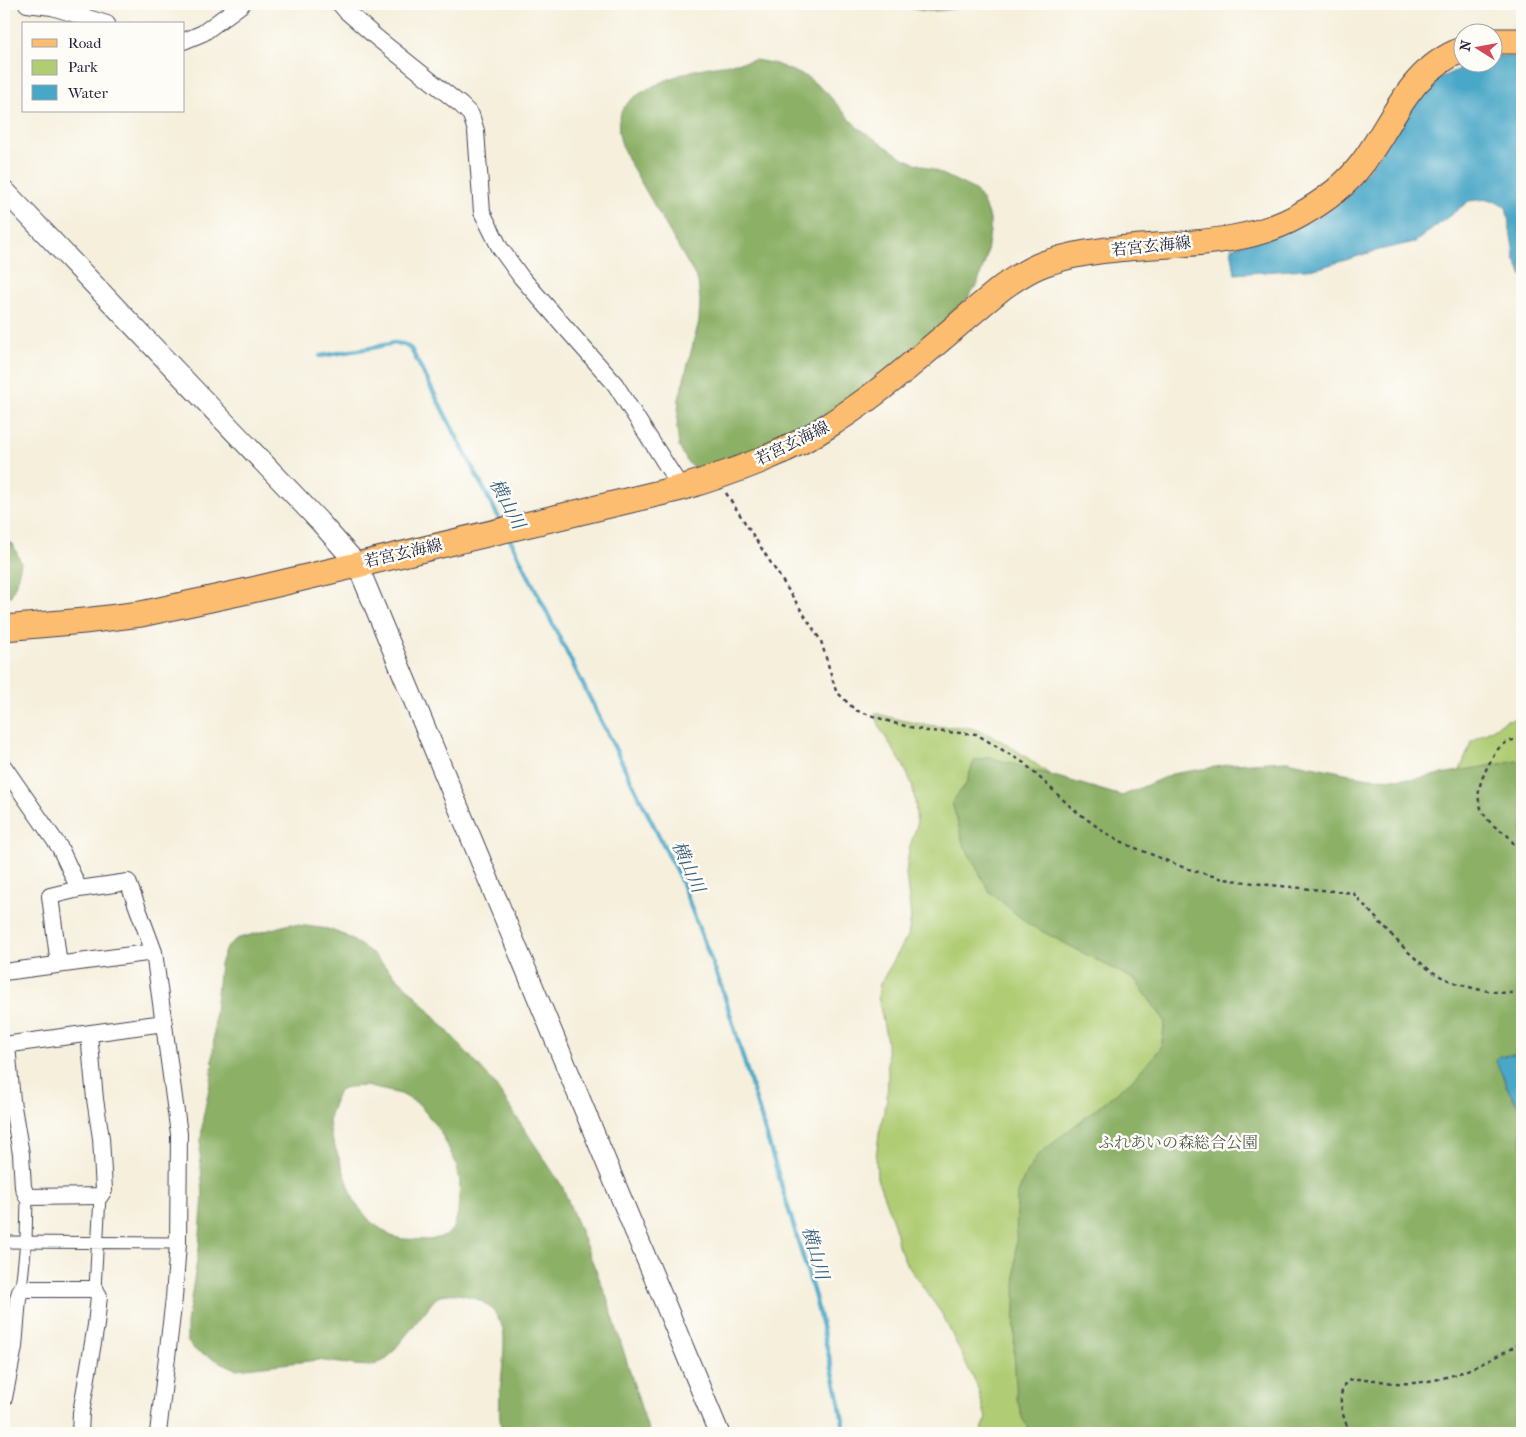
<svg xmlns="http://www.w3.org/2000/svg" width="1526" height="1437" font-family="'IM FELL French Canon','Noto Serif JP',serif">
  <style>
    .green { fill: #b0cd74; stroke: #697858 }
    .forest { fill: #8cb066; stroke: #576950; fill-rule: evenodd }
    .water { fill: #48a7c7; stroke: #356481 }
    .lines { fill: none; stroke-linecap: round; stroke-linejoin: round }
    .stream { stroke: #48a7c7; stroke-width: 4.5 }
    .pedestrian-casing { stroke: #424153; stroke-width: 13 }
    .minor-casing { stroke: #424153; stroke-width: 18 }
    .tertiary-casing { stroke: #424153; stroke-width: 22 }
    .primary-casing { stroke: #424153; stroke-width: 27 }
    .path { stroke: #424153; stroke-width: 2.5; stroke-dasharray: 4 4; stroke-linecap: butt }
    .pedestrian { stroke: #fff; stroke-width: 11 }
    .minor { stroke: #fff; stroke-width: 16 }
    .tertiary { stroke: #fff; stroke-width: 20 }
    .primary { stroke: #fcbd6f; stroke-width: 25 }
    .labels { text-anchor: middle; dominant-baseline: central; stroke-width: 5; stroke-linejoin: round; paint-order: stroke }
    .street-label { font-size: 16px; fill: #22223b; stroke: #fdfcf7 }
    .park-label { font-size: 16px; fill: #545e4f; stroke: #fdfcf7 }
    .water-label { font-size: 18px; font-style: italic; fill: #335e7a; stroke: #fdfcf7 }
  </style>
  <rect width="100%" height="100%" fill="#fdfcf7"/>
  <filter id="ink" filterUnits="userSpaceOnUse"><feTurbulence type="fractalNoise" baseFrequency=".02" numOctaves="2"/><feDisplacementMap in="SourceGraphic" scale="10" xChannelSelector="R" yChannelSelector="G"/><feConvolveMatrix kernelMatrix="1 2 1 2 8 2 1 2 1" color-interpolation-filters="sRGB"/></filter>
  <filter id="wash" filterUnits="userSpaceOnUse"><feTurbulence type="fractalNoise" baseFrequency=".0096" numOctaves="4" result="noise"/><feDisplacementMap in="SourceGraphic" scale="20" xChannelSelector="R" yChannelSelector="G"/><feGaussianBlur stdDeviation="1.12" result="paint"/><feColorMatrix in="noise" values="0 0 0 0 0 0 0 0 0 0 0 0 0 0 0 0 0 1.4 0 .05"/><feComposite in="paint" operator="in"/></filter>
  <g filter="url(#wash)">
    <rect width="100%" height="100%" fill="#f5efdc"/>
    <path class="green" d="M875,713C895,719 915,724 936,726C948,728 962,725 974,729C1009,740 1042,770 1072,791L1522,959V1433H981L986,1418L977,1386L942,1314L906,1263L898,1245L894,1224L877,1178L876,1158L879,1134L887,1098L888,1076L887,1042L878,996L880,984L908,936L911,918L906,874L908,858L909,849L917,825L915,800L912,784L903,765L881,730Z
      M1522,718V892L1454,785L1472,741L1507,720Z"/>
    <path class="forest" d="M900,4H974C946,10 928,16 900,4Z
      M755,60L776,64L807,77L826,92L857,127L903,158L936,171L975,190L982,200L990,219V231L986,259L977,285L946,326L872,387L756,453L712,472L698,469L688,463L679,447L677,428L679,399L699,321L700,301L698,281L627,158C621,143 615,129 621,113C628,93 675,76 695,70C714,65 735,64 755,60Z
      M4,541L13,544L21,563L17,580L11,596L4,597Z
      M989,757L1122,796L1172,774L1234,764L1287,761L1369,778L1413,779L1522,760V1056H1500C1497,1073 1511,1097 1522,1110V1433H1033L1023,1420L1017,1399L1014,1354L1017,1196L1025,1175L1038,1155L1131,1081L1161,1048L1165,1021L1135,980L1028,924L989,891L963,843L952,802L966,784L974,761Z
      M290,924L328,929L344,935L368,950L415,995L494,1083L562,1186L607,1298L649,1433H502C495,1401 505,1369 504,1337C503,1317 487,1300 468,1296C456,1293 445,1292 435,1299L387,1359L372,1366L354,1365L318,1360L236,1369L195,1350L187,1341V1324L199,1248L203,1195L200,1153L203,1118L212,1074L215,1013L220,964L226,948L236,939ZM365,1086L401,1094L419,1104L440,1131L456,1163L460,1182L458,1213L454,1227L446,1236L429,1240L402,1239L391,1236L371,1222L355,1203L331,1136L329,1121L330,1114L339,1090L348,1087Z"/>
    <path class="water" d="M1494,55L1522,58V276L1515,260L1506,206L1488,199L1469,201L1415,242L1379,250L1319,268L1235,274L1231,248L1312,221L1345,200L1377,158L1426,84L1457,70L1466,63L1494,62Z
      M1514,1055L1522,1056V1110L1510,1093L1496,1061L1499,1056Z"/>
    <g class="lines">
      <path class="stream" d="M320,356L371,348L394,343L403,344L411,349L502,524
        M509,537L680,878L724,994L815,1297L838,1394L845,1433"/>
    </g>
  </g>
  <g filter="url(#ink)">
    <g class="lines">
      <defs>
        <path id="pedestrian" d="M4,1242L178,1243
          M21,1289L26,1242L27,1197
          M95,1289L100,1196"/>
        <path id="minor" d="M27,4L52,7L107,24
          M340,4L346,11L377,38L461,105L471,115L476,131L482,212L500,248L521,277L615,384L681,488
          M184,41L203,33L242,4
          M4,767L60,848L79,889
          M59,965L50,896L79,889L128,882L154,952L179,1134L178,1243L174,1298L158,1433
          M4,972L154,952
          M4,1045L164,1023
          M7,1045L12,1101L21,1154L23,1187L27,1197L100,1196L104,1190L101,1138L95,1099L89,1034
          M4,1398L14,1347L18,1298L21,1289H95L99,1296L96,1325L81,1413L80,1433"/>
        <path id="tertiary" d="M4,190L319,521L357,564L719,1433"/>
        <path id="primary" d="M1494,41H1522
          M4,628L84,621L141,614L252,590L681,488C734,472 788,453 834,422C895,383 947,332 1003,287C1017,277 1032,267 1049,262C1129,236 1227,257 1300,215C1323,202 1345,186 1361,165C1394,122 1408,70 1464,49"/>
      </defs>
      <use href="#pedestrian" class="pedestrian-casing"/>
      <use href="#minor" class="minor-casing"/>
      <use href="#tertiary" class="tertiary-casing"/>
      <use href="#primary" class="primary-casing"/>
      <path class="path" d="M726,493L821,641L836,691L855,710L897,724L927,731L976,734L1024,763L1072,808L1104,832L1128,845L1185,868L1223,879L1270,885L1353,893C1376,917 1408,957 1436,974C1461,988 1494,994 1522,993
        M1522,739C1508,739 1498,746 1492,758C1480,781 1470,800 1490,822C1495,828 1503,831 1508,836C1514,843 1518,851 1522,859
        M1350,1433C1343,1417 1335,1397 1347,1381C1365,1376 1379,1382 1396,1383C1441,1386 1485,1364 1522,1342"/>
      <use href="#pedestrian" class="pedestrian"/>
      <use href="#minor" class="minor"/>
      <use href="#tertiary" class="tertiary"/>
      <use href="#primary" class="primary"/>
    </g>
  </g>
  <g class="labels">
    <g class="street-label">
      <text transform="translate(1151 246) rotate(-6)">若宮玄海線</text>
      <text transform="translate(792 443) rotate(-26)">若宮玄海線</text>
      <text transform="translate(403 553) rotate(-13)">若宮玄海線</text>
    </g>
    <g class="park-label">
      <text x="1178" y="1142">ふれあいの森総合公園</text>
    </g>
    <g class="water-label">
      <text transform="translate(507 504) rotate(62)">横山川</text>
      <text transform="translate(688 867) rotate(66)">横山川</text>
      <text transform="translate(815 1253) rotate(74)">横山川</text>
    </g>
  </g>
  <rect width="1526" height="1437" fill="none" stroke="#fdfcf7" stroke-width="20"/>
  <rect x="22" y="22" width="162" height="90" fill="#fdfcf7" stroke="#a5a5ac"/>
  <rect x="32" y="39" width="25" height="8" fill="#fcbd6f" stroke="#a5a5ac"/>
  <text x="68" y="48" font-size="15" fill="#22223b">Road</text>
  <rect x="32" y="60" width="25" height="15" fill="#b0cd74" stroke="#a5a5ac"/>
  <text x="68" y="72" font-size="15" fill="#22223b">Park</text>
  <rect x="32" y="85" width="25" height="15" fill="#48a7c7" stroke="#a5a5ac"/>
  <text x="68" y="98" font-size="15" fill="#22223b">Water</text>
  <g transform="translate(1478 48) rotate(281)"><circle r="24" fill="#fdfcf7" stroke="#a5a5ac"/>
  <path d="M0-4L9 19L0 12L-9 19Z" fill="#d1495b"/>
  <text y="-8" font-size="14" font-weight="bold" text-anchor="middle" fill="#22223b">N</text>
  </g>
</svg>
